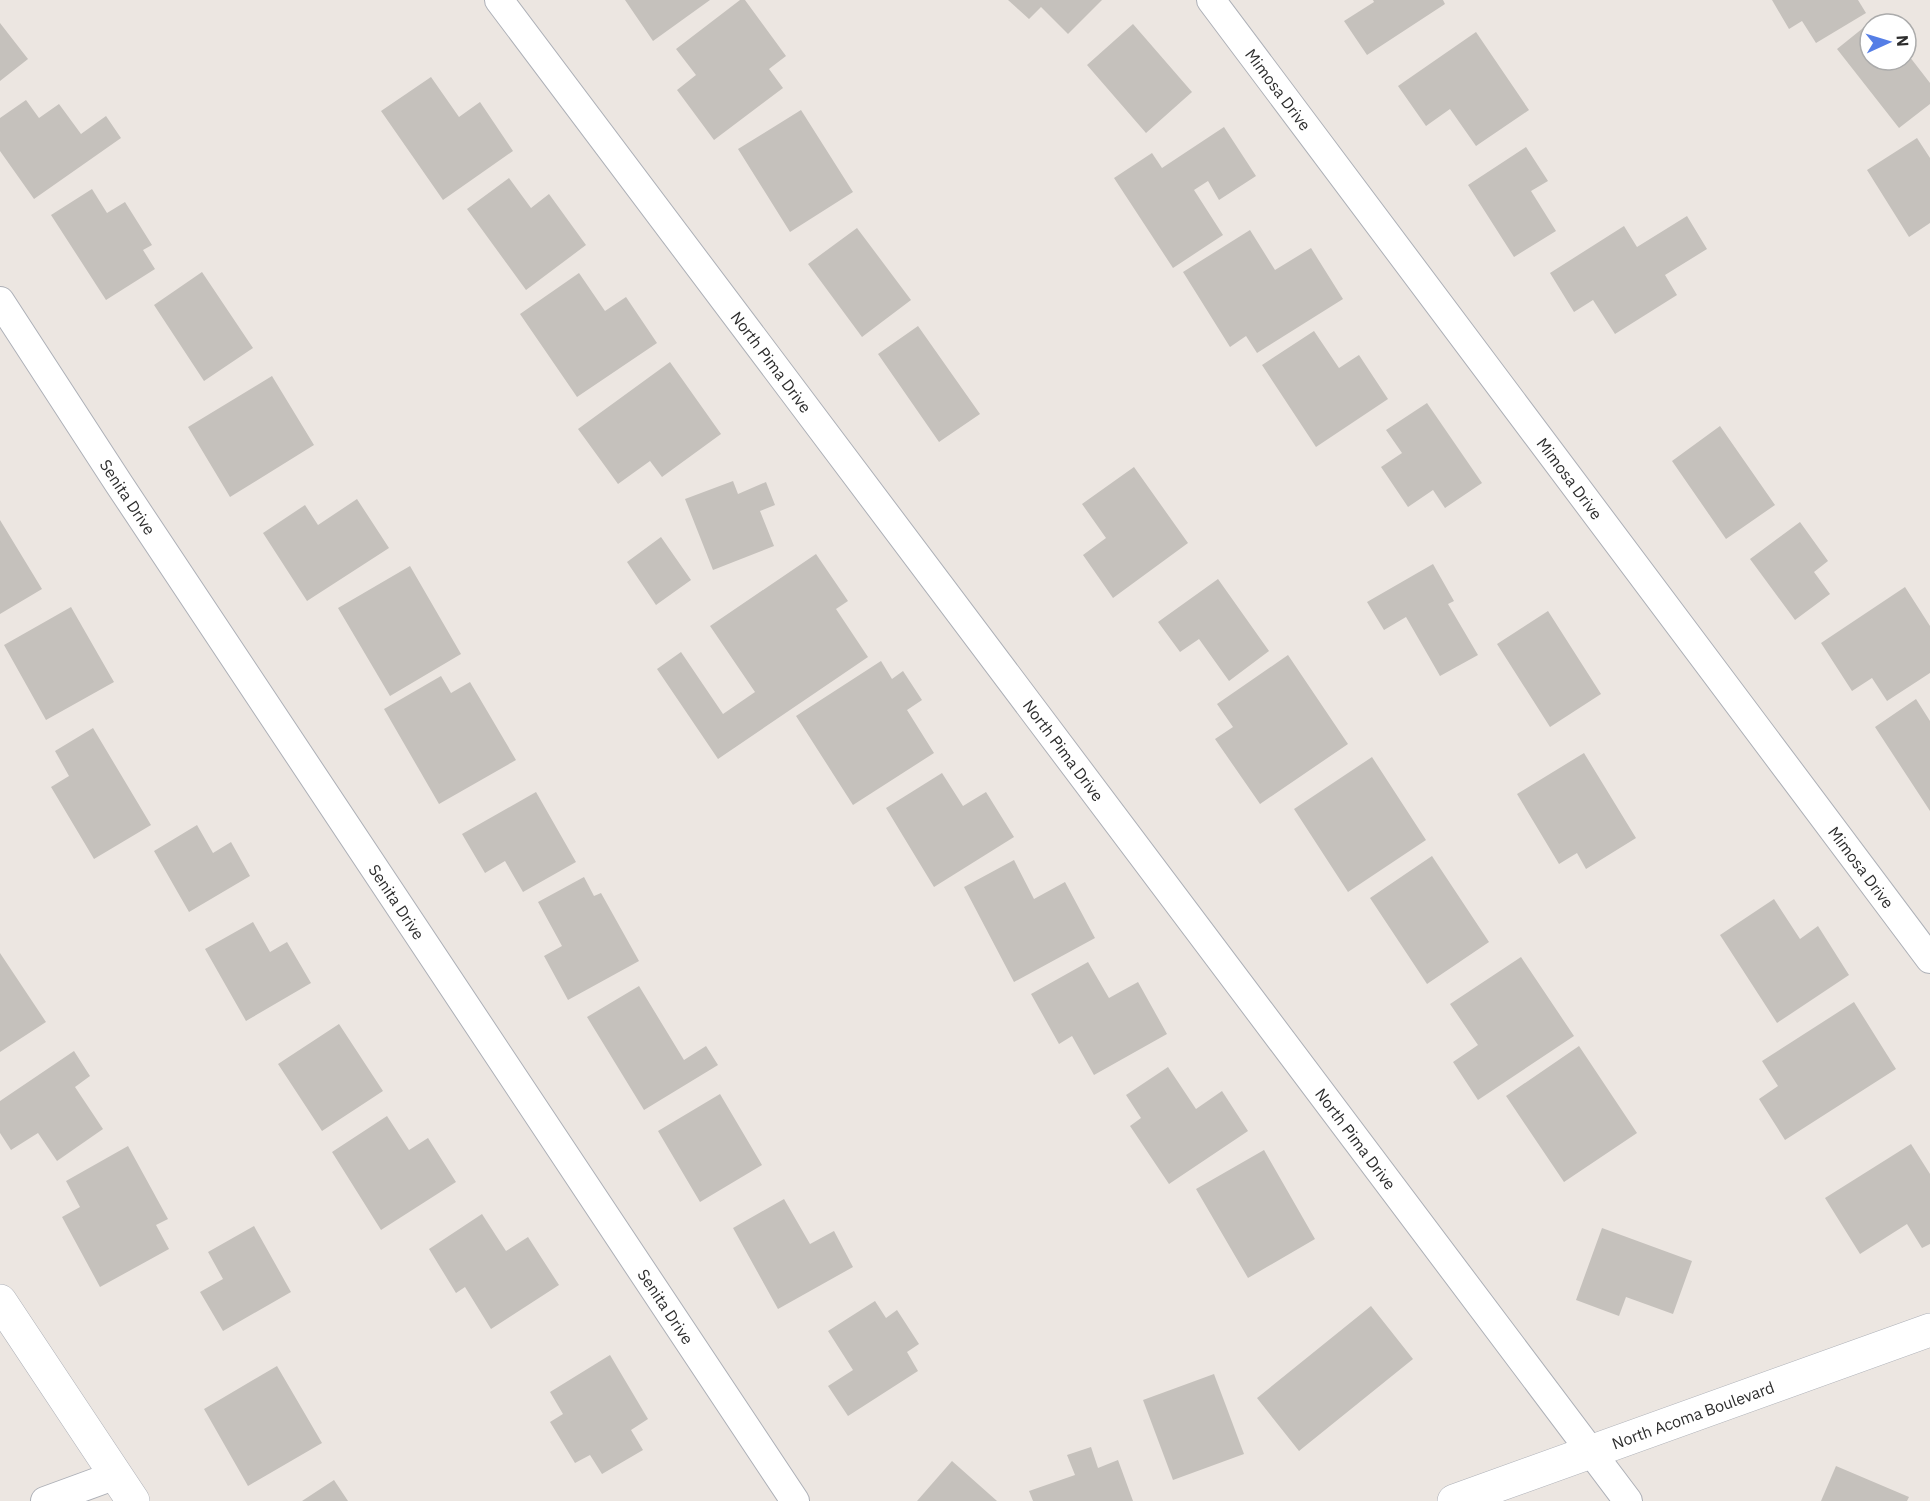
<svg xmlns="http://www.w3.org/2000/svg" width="1930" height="1501" font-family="'IBM Plex Sans',sans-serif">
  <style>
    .building { fill: #c5c1bc }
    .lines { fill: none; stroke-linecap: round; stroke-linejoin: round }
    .minor-casing { stroke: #adb0b7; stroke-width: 30 }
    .tertiary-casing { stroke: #adb0b7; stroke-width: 34 }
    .secondary-casing { stroke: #adb0b7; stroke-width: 34 }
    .minor { stroke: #fff; stroke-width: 28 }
    .tertiary { stroke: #fff; stroke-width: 33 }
    .secondary { stroke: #fff; stroke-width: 33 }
    .labels { text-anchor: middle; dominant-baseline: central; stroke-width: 5; stroke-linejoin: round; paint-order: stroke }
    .street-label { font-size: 16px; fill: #2d2d2d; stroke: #fff }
  </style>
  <rect width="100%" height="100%" fill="#ece6e1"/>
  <path class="building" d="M625,0H710L653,41Z
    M740,0H745L786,56L769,69L783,88L714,140L677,90L696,75L676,49Z
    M1008,0H1102L1068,34L1041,7L1029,19Z
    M1373,0H1443L1445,4L1367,55L1344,21L1374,2Z
    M1772,0H1858L1866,13L1816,43L1802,21L1789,29Z
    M1878,16L1884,24H1870V60H1906V52L1930,83V104L1899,128L1837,49Z
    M0,23L28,59L0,81Z
    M1133,24L1192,92L1146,133L1087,65Z
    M1476,32L1529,110L1476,146L1450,109L1426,126L1398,86Z
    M431,77L459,117L480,102L513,151L443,200L381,111Z
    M26,100L39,118L59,104L81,134L106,116L121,138L34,199L0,151V118Z
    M801,110L853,192L790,232L738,149Z
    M1224,127L1256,176L1219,200L1208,181L1194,190L1223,235L1173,268L1114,178L1152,153L1162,168Z
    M1917,138L1930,158V223L1909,237L1867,170Z
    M1526,147L1548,181L1531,191L1556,231L1514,257L1468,185Z
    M509,178L531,208L549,194L586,245L526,290L467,209Z
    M92,189L107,213L125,202L152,245L143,250L155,269L106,300L51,215Z
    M1687,216L1707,249L1665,275L1677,295L1615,334L1593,300L1574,312L1550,273L1624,226L1637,247Z
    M857,228L911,300L862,337L808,264Z
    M1250,230L1275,270L1311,248L1343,299L1257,353L1246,336L1230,347L1183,272Z
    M202,272L253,348L204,381L154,305Z
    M579,273L605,311L626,297L657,343L577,397L520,314Z
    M918,326L980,414L939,442L878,354Z
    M1314,331L1339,368L1359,355L1388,399L1316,447L1262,365Z
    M670,362L721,434L662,477L650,461L618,484L578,429Z
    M272,376L314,445L230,497L188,427Z
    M1427,403L1482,483L1445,508L1433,490L1408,507L1381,467L1402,453L1386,430Z
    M1720,426L1775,505L1726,539L1672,461Z
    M1134,467L1188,543L1113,598L1083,555L1106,538L1082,504Z
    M733,481L738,494L766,482L775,505L760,511L774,546L713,570L685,499Z
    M357,499L389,548L307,601L263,533L305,505L318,525Z
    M0,520L42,589L0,614Z
    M1800,522L1828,561L1814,572L1830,594L1795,620L1750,559Z
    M661,537L691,580L656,605L627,562Z
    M816,554L848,601L836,609L868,657L718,759L657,669L681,652L723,714L755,692L710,626Z
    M1433,564L1454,601L1448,604L1478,655L1440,676L1406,617L1384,630L1367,602Z
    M410,566L461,654L390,696L338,608Z
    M1218,579L1269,651L1229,681L1199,639L1180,652L1158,622Z
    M1905,587L1930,626V673L1887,701L1872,678L1852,691L1821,643Z
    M71,607L114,682L46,720L4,645Z
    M1548,611L1601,694L1550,727L1497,644Z
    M1288,655L1348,744L1260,804L1215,739L1233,727L1217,704Z
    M881,661L892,679L903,671L922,700L907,710L934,753L853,805L796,716Z
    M441,676L451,693L470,682L516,760L439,804L384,709Z
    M1916,699L1930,721V811L1875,727Z
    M93,728L151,825L94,859L51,787L69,776L55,751Z
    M1584,753L1636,838L1586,869L1577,853L1559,864L1517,794Z
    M1372,757L1426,840L1348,892L1294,809Z
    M942,773L963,806L986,792L1014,837L934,887L886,808Z
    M536,792L576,862L523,892L505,861L485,873L462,834Z
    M197,825L213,853L231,842L250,876L189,912L154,851Z
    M1432,856L1489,942L1427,984L1370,898Z
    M1014,860L1034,899L1065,882L1095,938L1014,982L964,887Z
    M584,877L594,896L601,893L639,961L568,1000L544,956L562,946L538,902Z
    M1774,899L1800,939L1818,926L1849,975L1777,1023L1720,935Z
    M253,922L270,952L287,942L311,983L246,1021L205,949Z
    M0,953L46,1022L0,1052Z
    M1521,957L1574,1036L1478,1100L1453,1062L1478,1045L1450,1004Z
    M1088,962L1109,998L1138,982L1167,1034L1094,1075L1072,1036L1059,1044L1031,994Z
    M639,986L684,1060L706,1046L718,1065L644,1110L587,1017Z
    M1854,1002L1896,1069L1785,1140L1759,1099L1778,1086L1762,1061Z
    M339,1024L383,1091L322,1131L278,1064Z
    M1579,1046L1637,1133L1564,1182L1506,1096Z
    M74,1051L90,1076L75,1087L103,1129L57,1161L38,1133L11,1150L0,1133V1101Z
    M1168,1067L1196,1109L1222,1091L1248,1131L1169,1184L1130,1126L1141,1118L1126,1095Z
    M720,1094L762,1165L700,1202L658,1131Z
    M387,1116L409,1150L428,1138L456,1182L381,1230L332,1152Z
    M1911,1144L1930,1174V1244L1922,1248L1907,1224L1860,1254L1825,1198Z
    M128,1146L168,1219L156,1225L169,1249L100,1287L62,1217L80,1207L66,1181Z
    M1264,1150L1315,1239L1248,1278L1196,1189Z
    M784,1199L810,1244L834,1231L853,1267L778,1309L733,1228Z
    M482,1214L506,1251L528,1237L559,1285L491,1329L465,1287L456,1293L429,1249Z
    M254,1226L291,1292L223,1331L200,1292L223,1279L208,1252Z
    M1602,1228L1692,1261L1673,1314L1626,1297L1619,1316L1576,1300Z
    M875,1301L886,1318L897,1310L919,1344L907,1352L918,1371L848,1416L828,1386L853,1370L828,1331Z
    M1371,1306L1413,1359L1299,1451L1257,1398Z
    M610,1355L648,1419L631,1430L643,1450L602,1474L590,1455L575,1463L550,1422L563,1414L550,1392Z
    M277,1366L322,1443L248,1486L204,1409Z
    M1214,1374L1244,1454L1173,1480L1143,1400Z
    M1091,1447L1098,1468L1118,1460L1133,1501H1033L1029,1491L1075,1475L1067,1455Z
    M952,1461L997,1501H917Z
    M1836,1466L1909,1497L1907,1501H1821Z
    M334,1480L348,1501H302Z"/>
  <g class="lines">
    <defs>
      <g id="minor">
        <path id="s1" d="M499,0L1628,1501"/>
        <path id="s2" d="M1211,0L1930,959"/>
        <path id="s3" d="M0,301L119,484L795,1501"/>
        <path d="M45,1501L116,1475"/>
      </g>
      <path id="tertiary" d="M0,1301L133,1501"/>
      <g id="secondary">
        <path id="s4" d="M1454,1501L1930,1330"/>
      </g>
    </defs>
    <use href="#minor" class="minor-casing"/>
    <use href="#tertiary" class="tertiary-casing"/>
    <use href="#secondary" class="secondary-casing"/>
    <use href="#minor" class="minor"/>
    <use href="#tertiary" class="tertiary"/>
    <use href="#secondary" class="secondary"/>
  </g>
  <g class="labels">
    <g class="street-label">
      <text stroke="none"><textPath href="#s2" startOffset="112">Mimosa Drive</textPath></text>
      <text stroke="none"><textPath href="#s1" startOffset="453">North Pima Drive</textPath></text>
      <text stroke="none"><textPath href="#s2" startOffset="598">Mimosa Drive</textPath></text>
      <text stroke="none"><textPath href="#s3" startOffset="234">Senita Drive</textPath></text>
      <text stroke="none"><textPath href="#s1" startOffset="939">North Pima Drive</textPath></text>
      <text stroke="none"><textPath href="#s2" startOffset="1084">Mimosa Drive</textPath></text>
      <text stroke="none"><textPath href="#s3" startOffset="720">Senita Drive</textPath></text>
      <text stroke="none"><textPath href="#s1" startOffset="1425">North Pima Drive</textPath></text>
      <text stroke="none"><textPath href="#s3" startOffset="1206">Senita Drive</textPath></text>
      <text stroke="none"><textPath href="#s4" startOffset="254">North Acoma Boulevard</textPath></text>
    </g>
  </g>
  <g transform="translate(1888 42) rotate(86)"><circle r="28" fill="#ffffff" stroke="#ababab" stroke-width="1.5"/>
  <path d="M0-4.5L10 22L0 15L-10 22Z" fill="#557ee6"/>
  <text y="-9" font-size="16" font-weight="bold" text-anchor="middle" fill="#2d2d2d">N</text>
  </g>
</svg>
